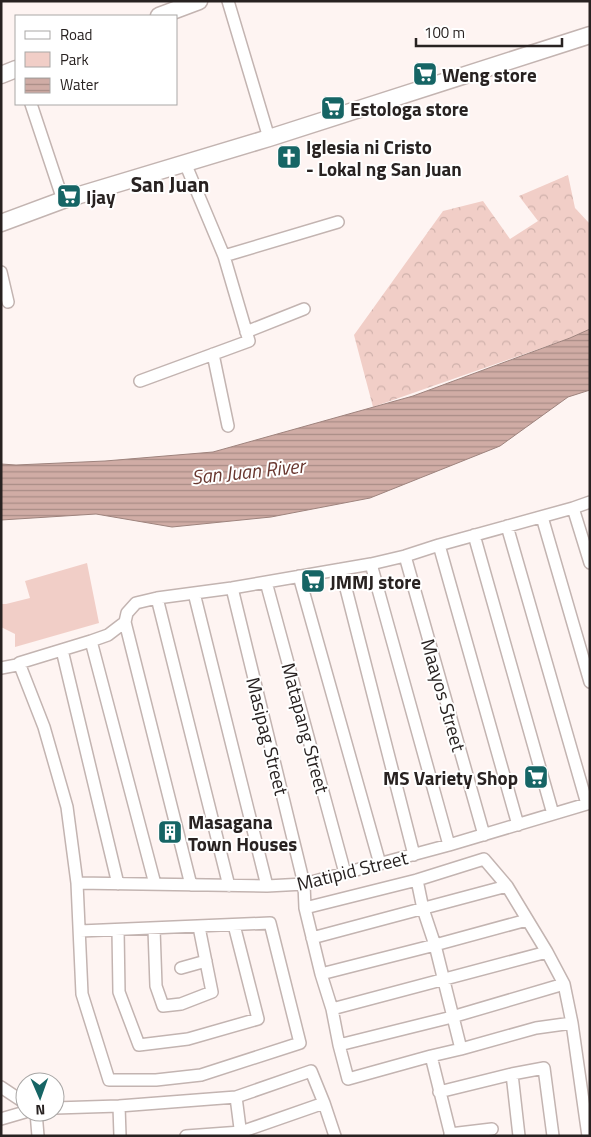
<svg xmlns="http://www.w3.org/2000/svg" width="591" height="1137" font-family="'Titillium Web',sans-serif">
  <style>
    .green { fill: #f1cec7 }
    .forest { fill: url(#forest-crowns) }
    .water { fill: url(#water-rules); stroke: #9e837d }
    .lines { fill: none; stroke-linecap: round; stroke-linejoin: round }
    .street-casing { stroke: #c3b4b1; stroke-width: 14 }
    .secondary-casing { stroke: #c3b4b1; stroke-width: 19 }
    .street { stroke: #fff; stroke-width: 11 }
    .secondary { stroke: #fff; stroke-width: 16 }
    .labels { text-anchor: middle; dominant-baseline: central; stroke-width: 4; stroke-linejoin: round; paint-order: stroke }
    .poi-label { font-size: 19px; font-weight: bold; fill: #282221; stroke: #fff; text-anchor: start }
    .street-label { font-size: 19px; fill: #282221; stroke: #fff }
    .water-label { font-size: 20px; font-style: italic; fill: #69372f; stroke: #fff }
    .quarter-label { font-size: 21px; font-weight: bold; fill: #282221; stroke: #fff }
  </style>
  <defs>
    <pattern id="forest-crowns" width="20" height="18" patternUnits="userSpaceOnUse" patternTransform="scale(1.25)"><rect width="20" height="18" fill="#f1cec7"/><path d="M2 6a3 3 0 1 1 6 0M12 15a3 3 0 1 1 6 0" fill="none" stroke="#cfb1ab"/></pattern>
    <pattern id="water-rules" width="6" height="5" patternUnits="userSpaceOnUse" patternTransform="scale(1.25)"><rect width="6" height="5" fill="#d0aca5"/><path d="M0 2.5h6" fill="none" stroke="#a98c86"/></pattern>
  </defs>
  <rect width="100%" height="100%" fill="#fef4f2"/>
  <path class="green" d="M87,563L99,623L15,647V634L1,627V604H6L30,598L25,581Z"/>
  <path class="forest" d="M568,175L575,208L590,224V329L570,338L373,407L354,335L443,211L483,201L510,239L538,221L519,196Z"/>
  <path class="water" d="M590,329V390L568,397L500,446L370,498L271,517L172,527L96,514L1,520V464L16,465L105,461L213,452L413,396L570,338Z"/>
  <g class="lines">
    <defs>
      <path id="street" d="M228,1L269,138
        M31,104L63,200
        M224,256L338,222
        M1,272L8,302
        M246,332L304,309
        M213,354L228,426
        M140,381L249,341L224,256L185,163
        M573,508L590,563
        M542,517L590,682
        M507,526L587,804
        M474,535L553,814
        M439,545L518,825
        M405,556L484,835
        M371,564L449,845
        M341,569L414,855
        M299,576L380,864
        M266,582L345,873
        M232,588L304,884L305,908L321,974L332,1009L339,1045L348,1079L431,1056L461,1049L536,1028L572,1023
        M194,593L267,886
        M157,598L229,886
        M125,622L191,885
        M91,641L155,884
        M62,650L118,884
        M1,668L17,665
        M417,880L423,909L435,945L461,1049
        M77,883L267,886L304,884L449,845L590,803
        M305,908L417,880L484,859L507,886L547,952L564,984L572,1023L588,1136
        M154,929L156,986L163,1006L181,1004L212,992L199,927
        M118,930L119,992L139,1045L188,1039L258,1019L234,925
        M80,931L270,923L300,1043L201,1075L156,1080H109L82,994L77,883L67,807L44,727L19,663L91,641L108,635L125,622L127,613L136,603L157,598L232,588L371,564L405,556L439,545L573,508L590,502
        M312,938L507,886
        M181,968L206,961
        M321,974L435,945L527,920
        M332,1009L547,952
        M339,1045L452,1017L564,984
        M431,1056L451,1136
        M512,1074L519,1136
        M1,1087L25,1103
        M439,1092L512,1074L544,1068L553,1136
        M236,1097L241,1136
        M119,1106L120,1136
        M55,1108L119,1106L236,1097L311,1071L324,1103L335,1136
        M36,1112L38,1136
        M1,1119L25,1112
        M450,1134L492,1129
        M186,1136L241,1132L324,1103"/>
      <path id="secondary" d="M159,16L199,1
        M1,75L16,69
        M1,223L63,200L269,138L590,35"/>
    </defs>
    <use href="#street" class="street-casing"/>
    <use href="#secondary" class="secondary-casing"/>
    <use href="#street" class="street"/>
    <use href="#secondary" class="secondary"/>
  </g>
  <defs>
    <symbol id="supermarket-square" viewBox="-11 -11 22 22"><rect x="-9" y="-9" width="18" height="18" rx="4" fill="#166565" stroke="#fff"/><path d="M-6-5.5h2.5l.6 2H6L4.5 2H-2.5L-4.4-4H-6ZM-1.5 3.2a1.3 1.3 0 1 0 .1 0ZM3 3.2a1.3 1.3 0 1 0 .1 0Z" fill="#fff"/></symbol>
    <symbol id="church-square" viewBox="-11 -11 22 22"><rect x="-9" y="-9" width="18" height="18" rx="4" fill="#166565" stroke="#fff"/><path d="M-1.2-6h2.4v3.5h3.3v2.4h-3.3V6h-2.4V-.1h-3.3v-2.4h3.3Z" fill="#fff"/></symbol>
    <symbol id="building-square" viewBox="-11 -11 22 22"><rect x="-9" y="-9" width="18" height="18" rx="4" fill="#166565" stroke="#fff"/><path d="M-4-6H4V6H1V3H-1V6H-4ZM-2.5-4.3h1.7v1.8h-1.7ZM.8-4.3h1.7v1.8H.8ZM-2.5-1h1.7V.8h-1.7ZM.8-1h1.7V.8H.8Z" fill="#fff"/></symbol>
  </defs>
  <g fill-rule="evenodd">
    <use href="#supermarket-square" x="411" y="60" width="28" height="28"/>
    <use href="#supermarket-square" x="319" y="94" width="28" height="28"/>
    <use href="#church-square" x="275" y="143" width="28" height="28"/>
    <use href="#supermarket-square" x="55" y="182" width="28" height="28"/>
    <use href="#supermarket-square" x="299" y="567" width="28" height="28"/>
    <use href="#supermarket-square" x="522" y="763" width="28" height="28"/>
    <use href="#building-square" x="156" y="818" width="28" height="28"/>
  </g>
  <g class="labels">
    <g class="poi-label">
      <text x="442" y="74">Weng store</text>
      <text x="350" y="108">Estologa store</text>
      <text x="306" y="146">Iglesia ni Cristo<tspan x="306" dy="22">- Lokal ng San Juan</tspan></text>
      <text x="86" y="196">Ijay</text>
      <text x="330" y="581">JMMJ store</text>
      <text x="518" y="777" text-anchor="end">MS Variety Shop</text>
      <text x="188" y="821">Masagana<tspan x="188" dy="22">Town Houses</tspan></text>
    </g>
    <g class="street-label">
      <text transform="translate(444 695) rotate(74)">Maayos Street</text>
      <text transform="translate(306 728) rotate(75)">Matapang Street</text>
      <text transform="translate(268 736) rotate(76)">Masipag Street</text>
      <text transform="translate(352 870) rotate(-14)">Matipid Street</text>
    </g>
    <g class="water-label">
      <text transform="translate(248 471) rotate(-6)">San Juan River</text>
    </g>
    <g class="quarter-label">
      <text x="170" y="184">San Juan</text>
    </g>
  </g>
  <rect width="591" height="1137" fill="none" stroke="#282221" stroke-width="5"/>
  <rect x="15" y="15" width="162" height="90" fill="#ffffff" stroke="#a9a7a6"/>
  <rect x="25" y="31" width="25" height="8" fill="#ffffff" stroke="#a9a7a6"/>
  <text x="60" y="40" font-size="15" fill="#282221">Road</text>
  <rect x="25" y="52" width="25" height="15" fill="#f1cec7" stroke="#a9a7a6"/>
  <text x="60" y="65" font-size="15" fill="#282221">Park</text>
  <rect x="25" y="78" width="25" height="15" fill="url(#water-rules)" stroke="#a9a7a6"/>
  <text x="60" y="90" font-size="15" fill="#282221">Water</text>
  <g transform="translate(40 1097) rotate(178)"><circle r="24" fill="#ffffff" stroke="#a9a7a6"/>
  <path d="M0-4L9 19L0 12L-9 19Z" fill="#166565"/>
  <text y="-8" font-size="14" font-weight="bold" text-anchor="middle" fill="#282221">N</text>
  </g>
  <path d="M416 38v8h146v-8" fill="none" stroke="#282221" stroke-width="2.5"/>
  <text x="424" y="38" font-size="15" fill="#282221" stroke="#ffffff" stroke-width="4" paint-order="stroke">100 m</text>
</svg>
